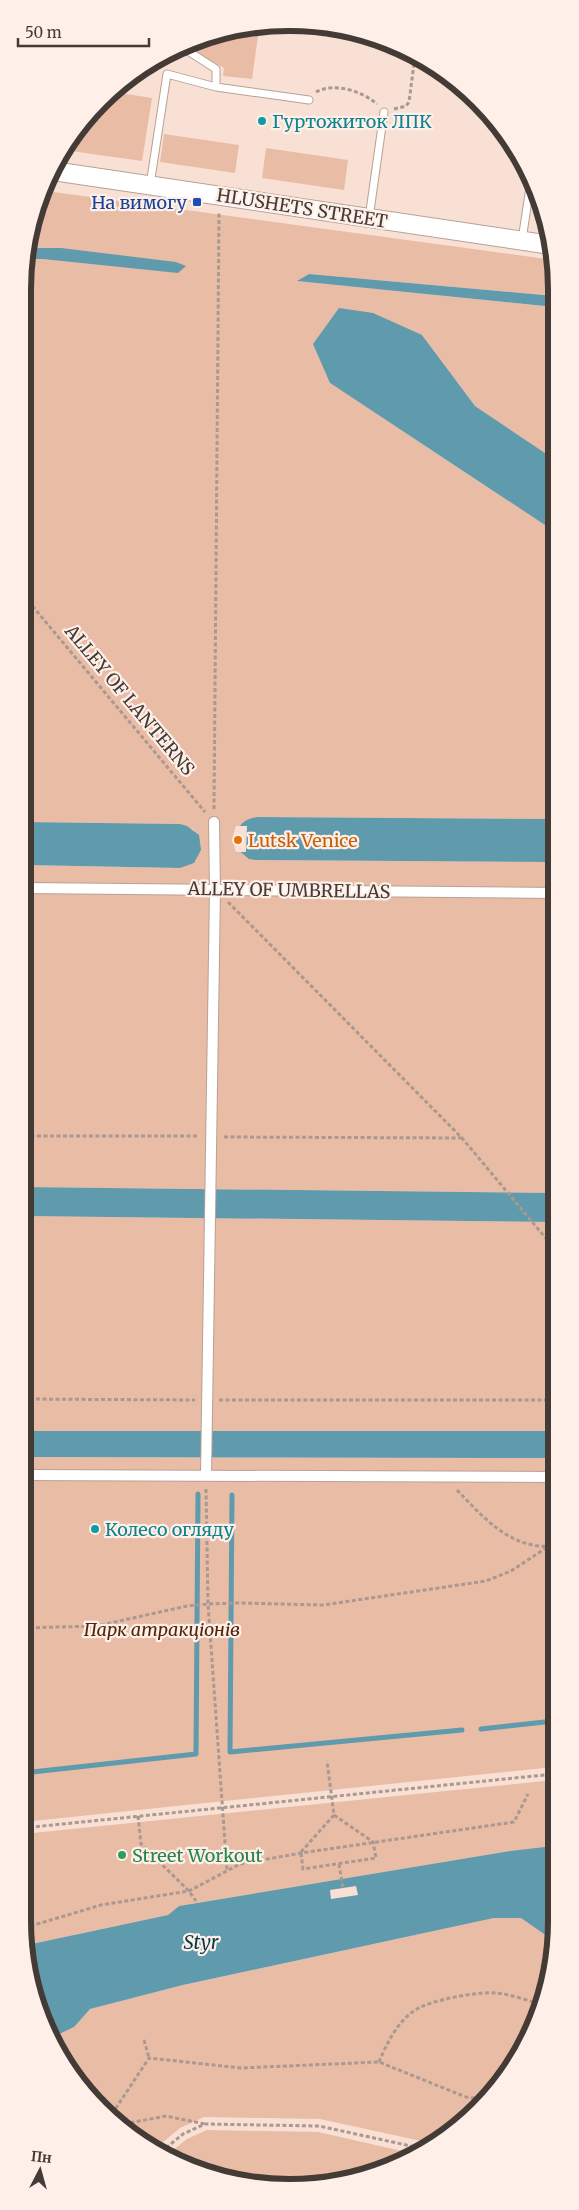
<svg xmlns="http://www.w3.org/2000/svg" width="579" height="2210" font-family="Merriweather,serif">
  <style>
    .green { fill: #e9bca6 }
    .water { fill: #5f9aad }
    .pier { fill: #f9e0d4 }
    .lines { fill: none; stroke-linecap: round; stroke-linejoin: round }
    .stream { stroke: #5f9aad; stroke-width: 5 }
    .service-casing { stroke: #b8a195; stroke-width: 9 }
    .pedestrian-casing { stroke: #b8a195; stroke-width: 12 }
    .tertiary-casing { stroke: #b8a195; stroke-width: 20 }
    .path { stroke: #ab9890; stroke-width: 3; stroke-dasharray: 4 2.5; stroke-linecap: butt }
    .service { stroke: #fff; stroke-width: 7 }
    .pedestrian { stroke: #fff; stroke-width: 10 }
    .tertiary { stroke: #fff; stroke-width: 18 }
    .culture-dot { fill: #0f9aa8; stroke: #feefe8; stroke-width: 2 }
    .transit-dot { fill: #1a4fb4; stroke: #feefe8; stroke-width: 2 }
    .food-dot { fill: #e8710a; stroke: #feefe8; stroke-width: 2 }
    .leisure-dot { fill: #2e9e5b; stroke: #feefe8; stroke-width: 2 }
    .labels { text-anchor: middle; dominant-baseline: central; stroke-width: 4.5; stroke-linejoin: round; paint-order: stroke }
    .culture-label { font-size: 18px; fill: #0d838f; stroke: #feefe8; text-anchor: start }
    .transit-label { font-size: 18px; fill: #164399; stroke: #feefe8; text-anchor: end }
    .street-label { font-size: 18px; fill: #443a36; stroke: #feefe8 }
    .food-label { font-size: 18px; fill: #c56008; stroke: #feefe8; text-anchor: start }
    .park-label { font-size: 18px; font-style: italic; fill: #522409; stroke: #feefe8 }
    .leisure-label { font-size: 18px; fill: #27864d; stroke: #feefe8; text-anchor: start }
    .water-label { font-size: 19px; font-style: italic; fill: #003846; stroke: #feefe8 }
    .rim { fill: none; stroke: #443a36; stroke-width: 6 }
  </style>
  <rect width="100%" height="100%" fill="#f9e0d4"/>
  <path class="green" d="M259,29L252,79L223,76L224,68L192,50L193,45L221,32Z
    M114,92L152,98L142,161L64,150Z
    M164,134L239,145L235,173L160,162Z
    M266,148L348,160L344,190L262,178Z
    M46,191L554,260V296L309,274L298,281L554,307V459L475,406L422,335L330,383L554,531V819L257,817L256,860L554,862V1193L24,1187V865L180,868L194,830L180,824L24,822L25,259H43L61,248H27Z
    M23,1216L554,1222V1431H23Z
    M23,1457L554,1458V1767L23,1822Z
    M554,1780V1848L510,1851L179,1906L168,1915L27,1945L23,1920V1834Z
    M494,1918H521L554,1941V1956L521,2054L452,2132L430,2143L320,2119L204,2117L180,2128L156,2148L89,2097L52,2037L73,2027L90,2009L183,1985Z
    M207,2130L318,2132L411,2153L359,2178L272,2187L172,2160L166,2156L187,2139Z"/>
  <path class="water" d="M27,248H61L176,262L186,266L178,273L43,259H25Z
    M309,274L554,296V307L297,281Z
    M339,308L373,313L422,335L475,406L554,459V531L330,383L313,344Z
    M257,817L554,819V862L256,860L249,859L237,849C238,831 235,821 257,817Z
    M24,822L180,824L187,826L199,835L201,850L194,863L180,868L24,865Z
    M24,1187L554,1193V1222L23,1216Z
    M23,1431H554V1458L23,1457Z
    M545,1847L554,1848V1941L521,1918H494L183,1985L90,2009L74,2027L53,2037L43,2022L27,1945L168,1915L179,1906L510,1851Z"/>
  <path class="pier" d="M236,826H247L246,852H237L235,850L233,835Z
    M356,1886L358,1895L331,1899L330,1890Z"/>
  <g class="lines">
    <path class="stream" d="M232,1495L230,1752L462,1730
      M29,1700L30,1772
      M481,1729L554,1721
      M23,1773L196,1754L198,1494"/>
    <defs>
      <path id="service" d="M182,50L188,51L216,69V87
        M150,185L167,74L216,87L309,100
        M369,218L384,112
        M522,240L530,187"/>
      <path id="pedestrian" d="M24,888L554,893
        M23,1475L554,1477
        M206,1476L215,890L214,822"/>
      <path id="tertiary" d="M53,171L551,245"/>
    </defs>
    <use href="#service" class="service-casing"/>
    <use href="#pedestrian" class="pedestrian-casing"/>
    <use href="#tertiary" class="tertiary-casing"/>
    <path class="path" d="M142,70L155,72
      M316,92C334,82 362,91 377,104
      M394,109L406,106L409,102L415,56
      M24,596L205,812
      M214,809L219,213
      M228,902L462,1138L554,1248
      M24,1136H198
      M224,1137L462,1138
      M23,1399L195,1400
      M219,1400H554
      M206,1489L208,1604L227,1871
      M457,1490C484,1518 511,1550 554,1546
      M23,1628L97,1626L187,1606L208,1604L239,1603L323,1605L486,1581L511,1571L549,1546
      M138,1816L141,1844L189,1891L196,1901
      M23,1828L554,1774
      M301,1852L334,1815
      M301,1853L303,1869L376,1858L373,1842L334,1815L327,1761
      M339,1864L343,1888
      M24,1928L101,1905L189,1891L240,1864L301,1853L514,1822L528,1794
      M144,2040L149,2058
      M379,2062C387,2043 398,2020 417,2009C431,2000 480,1991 496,1993C510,1994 525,2000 538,2003
      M112,2114L149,2058L241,2068L379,2062L466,2097L481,2099
      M124,2124L166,2116L205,2124
      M161,2152L183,2134L205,2124L319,2126L420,2148"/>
    <use href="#service" class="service"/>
    <use href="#pedestrian" class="pedestrian"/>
    <use href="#tertiary" class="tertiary"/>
  </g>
  <g class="culture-dot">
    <circle cx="262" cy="121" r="5"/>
    <circle cx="95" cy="1529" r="5"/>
  </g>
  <rect class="transit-dot" x="192" y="197" width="10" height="10" rx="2.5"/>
  <circle class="food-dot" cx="238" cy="840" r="5"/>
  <circle class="leisure-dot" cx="122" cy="1855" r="5"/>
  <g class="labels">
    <g class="culture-label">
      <text x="272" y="121">Гуртожиток ЛПК</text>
      <text x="105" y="1529">Колесо огляду</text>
    </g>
    <g class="transit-label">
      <text x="187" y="202">На вимогу</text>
    </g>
    <g class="street-label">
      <text transform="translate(302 208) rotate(9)">HLUSHETS STREET</text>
      <text transform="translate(130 700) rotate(50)">ALLEY OF LANTERNS</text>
      <text transform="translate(289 890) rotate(1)">ALLEY OF UMBRELLAS</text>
    </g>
    <g class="food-label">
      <text x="248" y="840">Lutsk Venice</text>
    </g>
    <g class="park-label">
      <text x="162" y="1629">Парк атракціонів</text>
    </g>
    <g class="leisure-label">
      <text x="132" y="1855">Street Workout</text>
    </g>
    <g class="water-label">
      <text x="201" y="1942">Styr</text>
    </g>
  </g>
  <path d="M0 0H579V2210H0ZM289 31H290A258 258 0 0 1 548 289V1921A258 258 0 0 1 290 2179H289A258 258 0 0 1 31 1921V289A258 258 0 0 1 289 31Z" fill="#feefe8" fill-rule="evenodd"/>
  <path class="rim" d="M289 31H290A258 258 0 0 1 548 289V1921A258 258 0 0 1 290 2179H289A258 258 0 0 1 31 1921V289A258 258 0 0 1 289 31Z"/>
  <g transform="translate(40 2170) rotate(6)" stroke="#feefe8" stroke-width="4" paint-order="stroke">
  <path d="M0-4L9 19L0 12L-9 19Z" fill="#443a36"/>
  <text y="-8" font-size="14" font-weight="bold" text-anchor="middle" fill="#443a36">Пн</text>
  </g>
  <path d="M18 38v8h131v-8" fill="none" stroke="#443a36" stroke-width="2.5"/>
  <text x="25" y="38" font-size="15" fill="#443a36" stroke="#feefe8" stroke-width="4" paint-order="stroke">50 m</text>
</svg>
